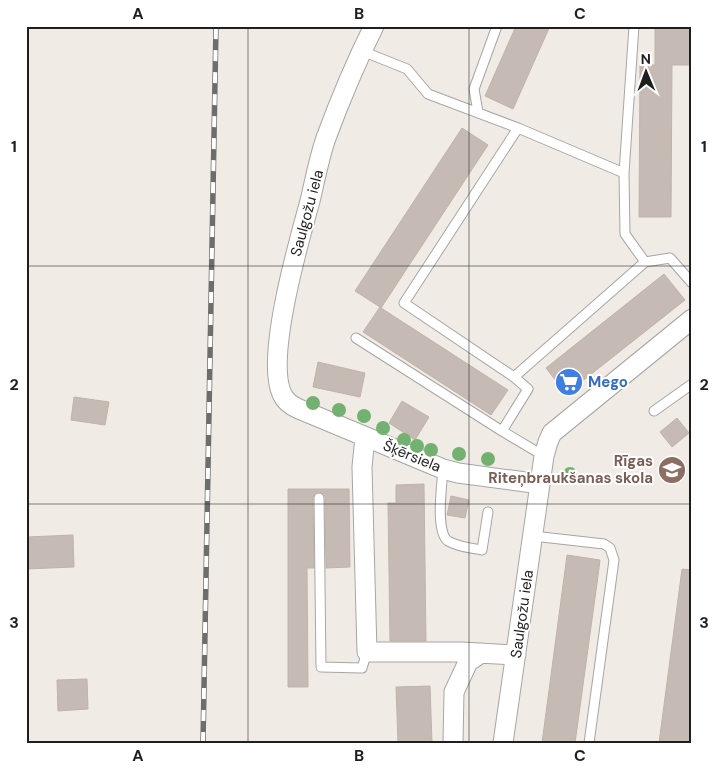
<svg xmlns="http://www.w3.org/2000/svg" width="718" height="769" font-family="'DM Sans',sans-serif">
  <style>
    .building { fill: #c5bbb4; stroke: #c2b2a7 }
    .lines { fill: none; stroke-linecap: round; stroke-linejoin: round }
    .lane-casing { stroke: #a6a6a6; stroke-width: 11 }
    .street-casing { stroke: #a6a6a6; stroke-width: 21 }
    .lane { stroke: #fff; stroke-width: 9 }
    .street { stroke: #fff; stroke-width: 19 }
    .rail-casing { stroke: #6d6d6d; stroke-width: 5.5 }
    .rail { stroke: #fff; stroke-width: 4; stroke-dasharray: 11; stroke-linecap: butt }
    .tree { fill: #72b170 }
    .grid { fill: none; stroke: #1f1f1f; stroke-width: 1; stroke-opacity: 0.55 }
    .labels { text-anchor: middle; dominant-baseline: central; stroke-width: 4; stroke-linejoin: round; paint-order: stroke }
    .street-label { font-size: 15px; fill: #1f1f1f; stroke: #fff }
    .shop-label { font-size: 15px; font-weight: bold; fill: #366cbe; stroke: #fff; text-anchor: start }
    .education-label { font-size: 15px; font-weight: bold; fill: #785e54; stroke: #fff; text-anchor: end }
    .neatline { fill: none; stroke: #1f1f1f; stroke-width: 2 }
    .grid-label { font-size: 16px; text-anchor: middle; font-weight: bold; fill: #1f1f1f }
  </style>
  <rect width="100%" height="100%" fill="#f0ece5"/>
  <path class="building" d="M516,26H550L513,109L485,96Z
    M655,26H690V65H672L671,217H639L640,65H655Z
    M462,128L488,145L381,308L508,390L491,415L363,332L380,307L355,291Z
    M664,274L685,300L566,394L546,368Z
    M318,362L365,373L360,397L313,387Z
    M74,397L109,402L105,425L71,420Z
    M402,401L429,417L415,440L389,423Z
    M677,418L689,433L672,447L660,432Z
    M424,484L426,641H390L388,503H396V485Z
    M288,489H349L350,567L326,568L325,497L324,494L319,492L315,493L313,498L314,568H307L308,687H288Z
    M451,496L469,500L465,518L447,515Z
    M73,535L74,567L26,569V537Z
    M567,555L600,560L598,576L575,743H542Z
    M682,569L692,570V743H659Z
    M87,679L88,709L58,711L57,680Z
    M430,686L432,743H398L396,687Z"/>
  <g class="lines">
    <defs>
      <path id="lane" d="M634,26L624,173L625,234L645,262
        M362,51L407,69L428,94L518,128
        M478,112L474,89L497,26
        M624,173L518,128L404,303L514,377L645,262L670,258L692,283
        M356,338L502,431
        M514,377L528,389L502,431L544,456
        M654,411L692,384
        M443,469C442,485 435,531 448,541C458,547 471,548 482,550L488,512
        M319,498L321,667L362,668L367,652
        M533,536L604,544L610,548L614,560L589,743"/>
      <path id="street" d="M374,26C356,62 340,100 326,138C319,158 315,180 310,201C299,241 265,358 282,394C285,401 292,406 299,409L443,469L458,473L540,484
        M365,437L362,467L367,652H461L516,655
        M453,743L454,692L468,662L481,653
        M503,743L544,456L548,442L552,433L692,319"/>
    </defs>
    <use href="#lane" class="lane-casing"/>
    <use href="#street" class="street-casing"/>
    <use href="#lane" class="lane"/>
    <use href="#street" class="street"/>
    <defs>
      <path id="rail" d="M203,743L216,26"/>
    </defs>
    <use href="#rail" class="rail-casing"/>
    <use href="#rail" class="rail"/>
  </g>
  <g class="tree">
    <circle cx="313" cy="403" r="7"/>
    <circle cx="339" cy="410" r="7"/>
    <circle cx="364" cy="416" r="7"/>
    <circle cx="383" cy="428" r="7"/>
    <circle cx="404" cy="440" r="7"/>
    <circle cx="417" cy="446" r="7"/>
    <circle cx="431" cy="450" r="7"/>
    <circle cx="459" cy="454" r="7"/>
    <circle cx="488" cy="459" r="7"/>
    <circle cx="570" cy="474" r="7"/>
  </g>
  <path class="grid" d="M248,26V743M469,26V743M26,266H692M26,504H692"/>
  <defs>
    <symbol id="supermarket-disc" viewBox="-11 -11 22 22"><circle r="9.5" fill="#3f7fe0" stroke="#fff"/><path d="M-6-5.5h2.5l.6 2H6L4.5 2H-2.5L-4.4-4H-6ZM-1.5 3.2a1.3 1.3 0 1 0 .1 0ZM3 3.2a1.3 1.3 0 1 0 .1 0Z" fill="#fff"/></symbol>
    <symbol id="school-disc" viewBox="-11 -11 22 22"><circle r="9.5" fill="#8d6e63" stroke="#fff"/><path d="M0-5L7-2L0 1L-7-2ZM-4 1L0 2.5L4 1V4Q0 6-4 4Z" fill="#fff"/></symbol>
  </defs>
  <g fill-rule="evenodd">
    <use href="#supermarket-disc" x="553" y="366" width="32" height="32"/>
    <use href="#school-disc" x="656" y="454" width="32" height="32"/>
  </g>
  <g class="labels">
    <g class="street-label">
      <text transform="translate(307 213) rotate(-75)">Saulgožu iela</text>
      <text transform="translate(412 456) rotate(22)">Šķērsiela</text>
      <text transform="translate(522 614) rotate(-82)">Saulgožu iela</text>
    </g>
    <g class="shop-label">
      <text x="588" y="382">Mego</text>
    </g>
    <g class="education-label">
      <text x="653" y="461">Rīgas<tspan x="653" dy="17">Riteņbraukšanas skola</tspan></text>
    </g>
  </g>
  <rect width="718" height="769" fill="none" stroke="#ffffff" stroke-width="55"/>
  <g transform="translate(646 72) rotate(359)" stroke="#ffffff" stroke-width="4" paint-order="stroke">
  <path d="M0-4L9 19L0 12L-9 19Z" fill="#1f1f1f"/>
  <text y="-8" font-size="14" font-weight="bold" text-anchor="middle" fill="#1f1f1f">N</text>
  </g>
  <rect x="28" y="28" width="662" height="714" class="neatline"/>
  <g class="grid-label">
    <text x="138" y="19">A</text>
    <text x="359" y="19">B</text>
    <text x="580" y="19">C</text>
    <text x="14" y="152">1</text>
    <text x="704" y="152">1</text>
    <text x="14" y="390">2</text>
    <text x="704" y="390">2</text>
    <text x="14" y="628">3</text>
    <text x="704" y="628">3</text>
    <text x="138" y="761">A</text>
    <text x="359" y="761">B</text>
    <text x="580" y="761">C</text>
  </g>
</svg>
